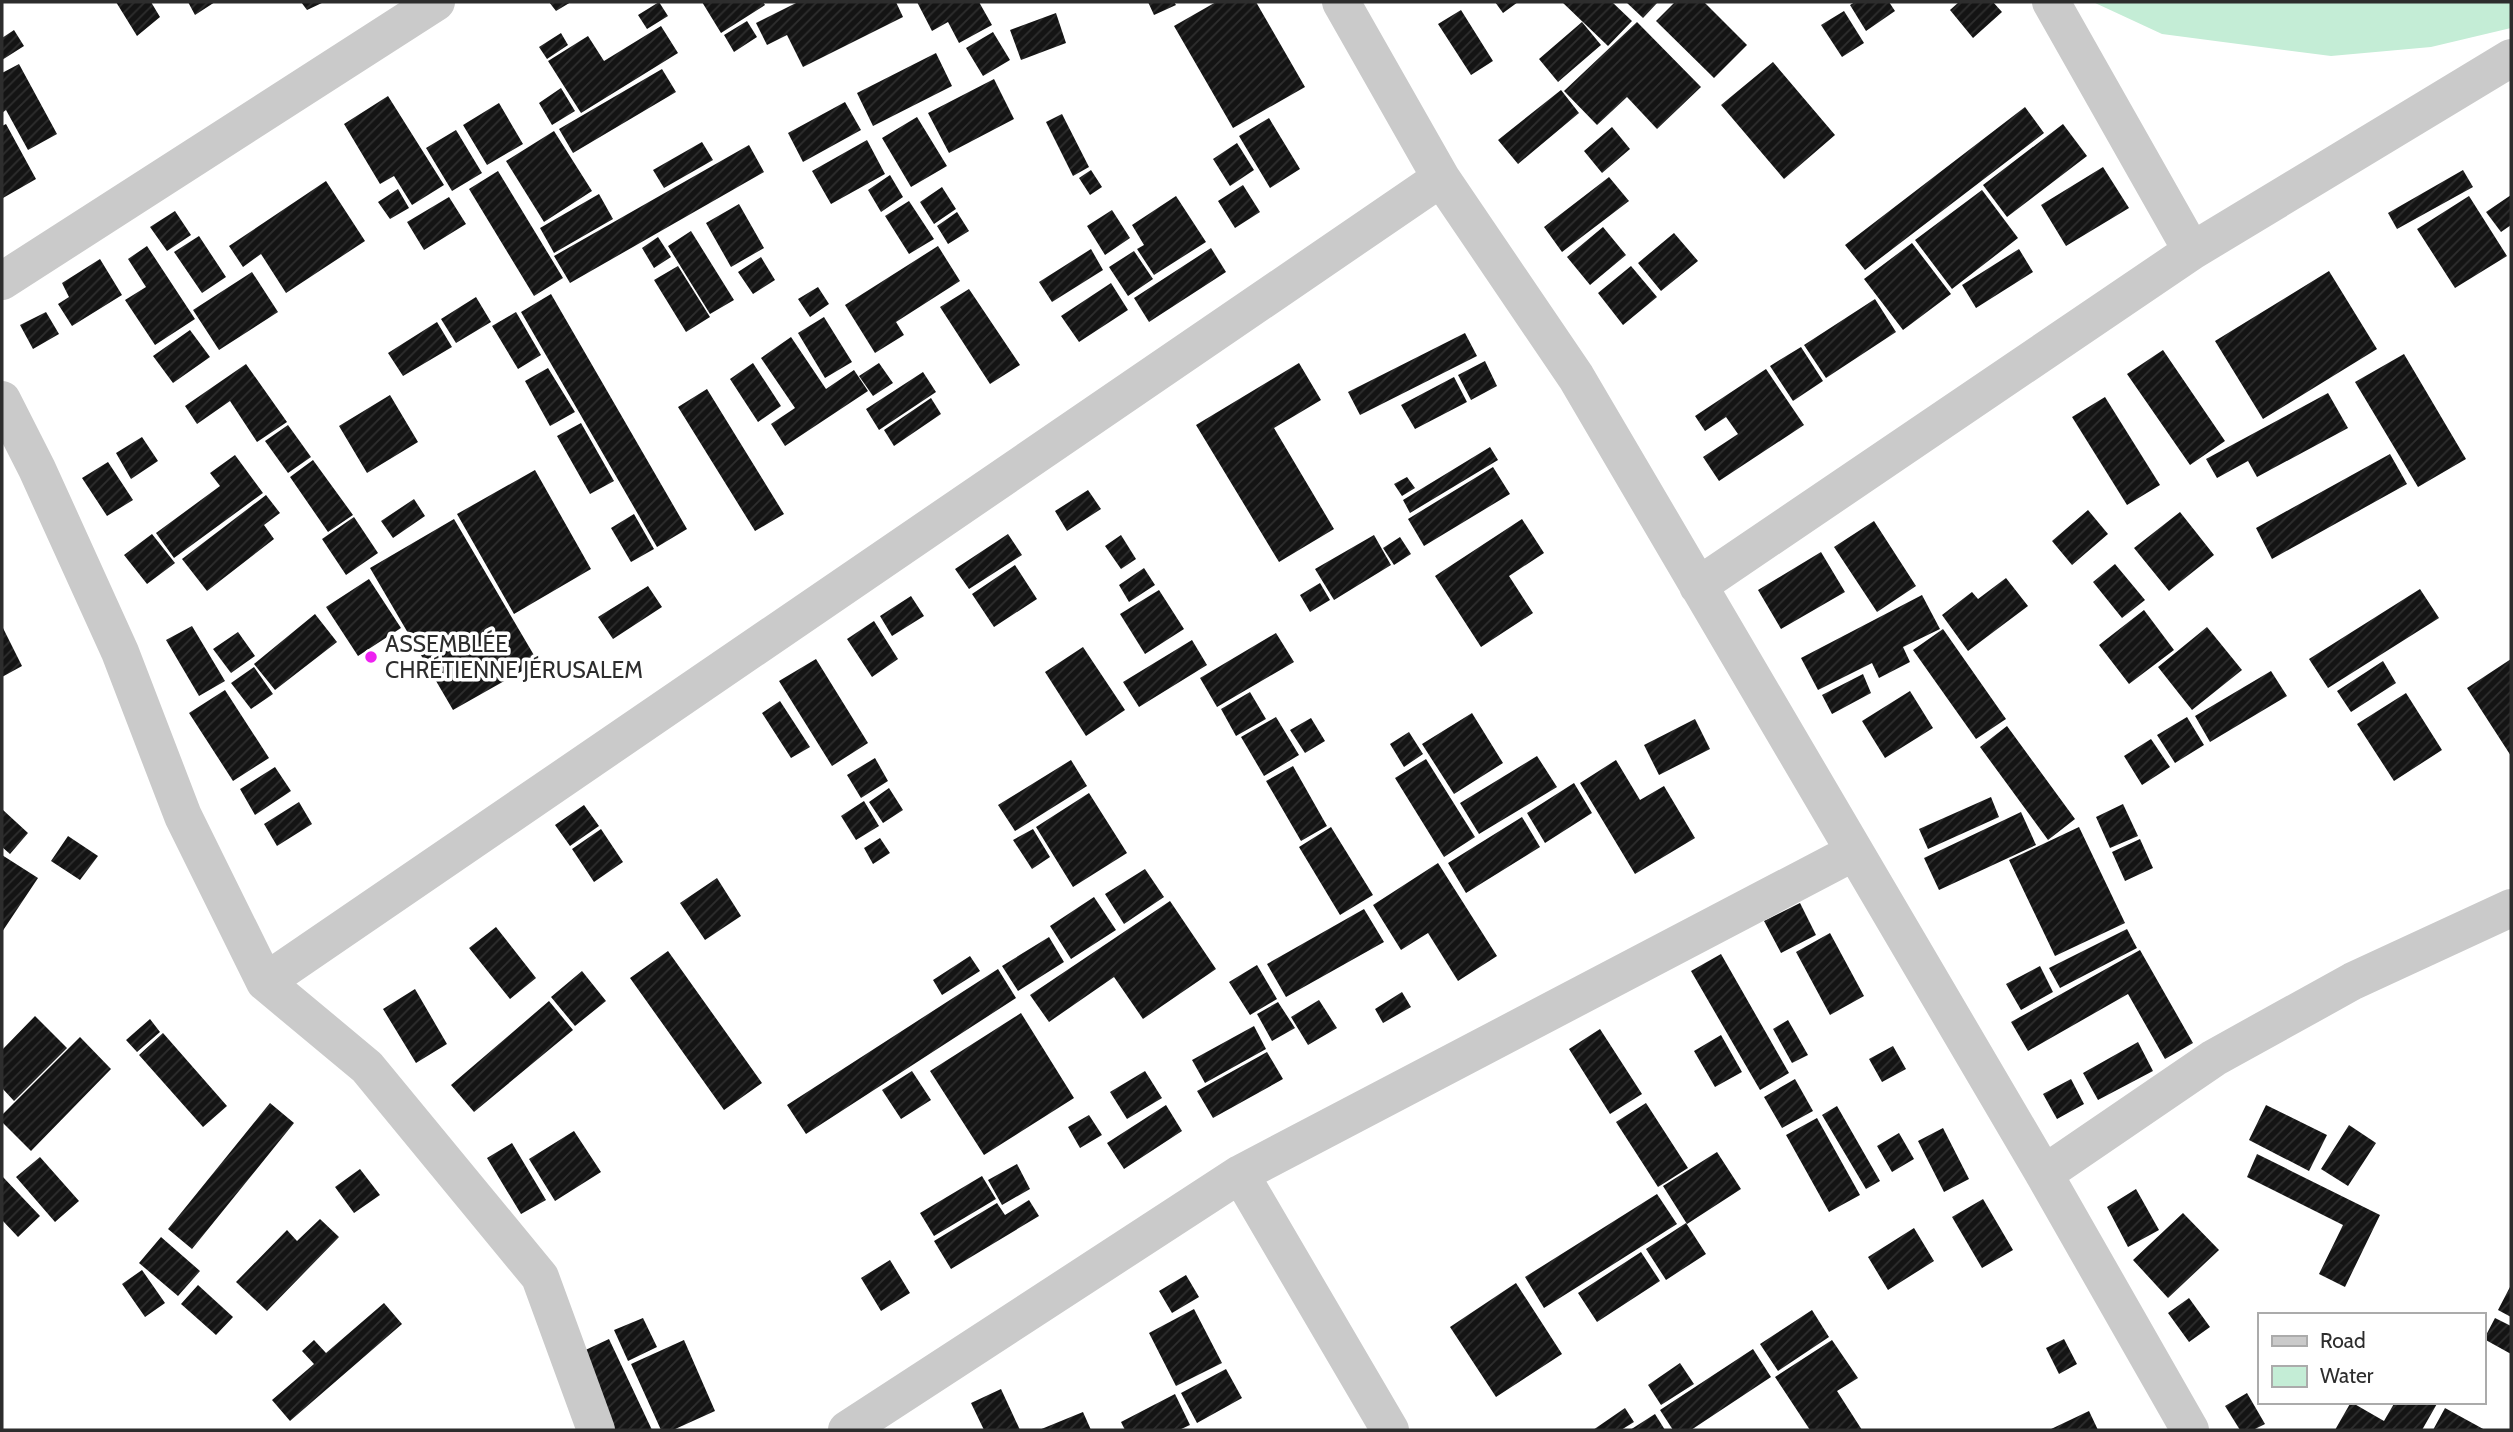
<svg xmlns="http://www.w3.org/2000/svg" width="2513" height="1432" font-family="Cabin,sans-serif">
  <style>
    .water { fill: #c4edd6 }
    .building { fill: url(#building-hatch) }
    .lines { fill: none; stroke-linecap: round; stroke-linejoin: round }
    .minor { stroke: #cacaca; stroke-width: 38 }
    .poi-dot { fill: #ee22f1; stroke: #fff; stroke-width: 2.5 }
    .labels { text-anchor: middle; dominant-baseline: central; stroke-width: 7; stroke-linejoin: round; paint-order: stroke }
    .poi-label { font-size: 23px; fill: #2d2d2d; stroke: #fff; text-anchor: start }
  </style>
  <defs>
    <pattern id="building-hatch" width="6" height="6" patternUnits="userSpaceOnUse" patternTransform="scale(1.75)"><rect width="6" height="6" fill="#141414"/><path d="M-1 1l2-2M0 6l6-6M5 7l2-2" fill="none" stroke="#2e2e2e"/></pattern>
  </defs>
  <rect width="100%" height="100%" fill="#fff"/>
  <path class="water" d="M2093,2H2511V28L2431,47L2331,56L2162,34Z"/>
  <path class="building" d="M116,2H151L160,17L137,36Z
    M188,2H215L195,15Z
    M301,2H324L307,10Z
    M549,2H571L556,11Z
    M659,2L668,16L647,29L638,15Z
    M702,2H763L765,5L721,33Z
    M798,2H896L903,17L803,67L787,35L767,45L756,23Z
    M917,2H979L992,25L959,43L948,22L932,31Z
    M1148,2H1174L1176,5L1154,15Z
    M1216,2H1256L1305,87L1233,128L1174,26Z
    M1495,2H1518L1503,13Z
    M1562,2H1612L1632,21L1608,46Z
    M1626,2H1658L1643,18Z
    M1675,2H1704L1747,45L1714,78L1656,21Z
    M1855,2H1889L1895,11L1866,31L1850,5Z
    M1959,2H1993L2002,12L1973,38L1950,10Z
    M1461,10L1493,61L1471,75L1438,24Z
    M1844,11L1864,43L1842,57L1821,25Z
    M1056,13L1066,43L1021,60L1010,30Z
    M747,21L757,37L734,52L724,35Z
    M1582,22L1601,45L1558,82L1539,59Z
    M1637,22L1701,87L1657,129L1627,97L1597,125L1564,91Z
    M661,26L678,53L581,113L548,61L588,36L604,61Z
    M14,30L24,46L2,60V38Z
    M993,32L1010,60L983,76L966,48Z
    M561,33L568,45L547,59L539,47Z
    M936,53L952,86L873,126L857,93Z
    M1773,62L1835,135L1784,179L1721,105Z
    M19,64L57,134L28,150L6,110L2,113V73Z
    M662,69L676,92L573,153L559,129Z
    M994,79L1014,119L949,153L928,113Z
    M561,88L575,111L552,125L539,103Z
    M1561,90L1579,113L1518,164L1498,140Z
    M388,96L444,185L412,205L394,176L380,184L344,124Z
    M845,102L861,130L803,162L788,133Z
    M499,103L523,144L487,165L463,125Z
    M2025,107L2044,133L1865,270L1845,245Z
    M1062,114L1089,167L1073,176L1046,122Z
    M917,117L947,166L911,187L882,138Z
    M1269,118L1300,169L1270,188L1239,136Z
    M6,124L36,179L3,198L2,126Z
    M2063,124L2087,156L2007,217L1983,185Z
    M1612,127L1630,149L1602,173L1584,151Z
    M456,130L482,173L452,191L426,148Z
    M554,131L592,191L544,222L506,161Z
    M867,140L885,174L831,204L812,171Z
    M702,142L713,160L664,188L653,170Z
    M1237,143L1254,170L1230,186L1213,159Z
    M749,145L764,172L570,283L554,256Z
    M2103,167L2129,208L2066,246L2041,205Z
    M1091,170L1102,187L1090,195L1079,178Z
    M2463,170L2473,187L2397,229L2388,213Z
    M498,171L563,278L534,296L469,189Z
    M890,175L903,197L881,212L868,190Z
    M1609,177L1629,201L1562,252L1544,227Z
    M326,181L365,241L286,293L261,254L243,267L229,246Z
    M1243,185L1260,212L1235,228L1218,201Z
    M942,187L956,209L934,224L920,202Z
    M398,189L409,208L390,219L378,202Z
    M1982,190L2018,238L1952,289L1915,240Z
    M599,194L613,219L554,253L540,228Z
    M2511,195V225L2501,232L2486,212Z
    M1176,196L1206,242L1154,275L1137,249L1144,245L1132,225Z
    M2469,196L2507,256L2455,288L2417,229Z
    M449,197L466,224L424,250L407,222Z
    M909,201L934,239L909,254L885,216Z
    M739,204L764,248L731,267L706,223Z
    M1112,210L1130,238L1105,255L1087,226Z
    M175,211L191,235L167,251L150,227Z
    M957,212L969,231L948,244L937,226Z
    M1603,227L1626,255L1590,285L1567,257Z
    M691,231L734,300L710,314L668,246Z
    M1674,233L1698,261L1661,291L1638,263Z
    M199,236L226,277L202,293L174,252Z
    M658,237L671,257L654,268L642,248Z
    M1912,243L1951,294L1903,330L1864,279Z
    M147,246L195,319L155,345L125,300L146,287L128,259Z
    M938,246L960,281L896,322L904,335L875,353L845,305Z
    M1211,248L1226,272L1149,322L1134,298Z
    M1091,249L1103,270L1052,302L1039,282Z
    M2019,249L2033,272L1976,308L1962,285Z
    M1134,251L1153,279L1128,296L1109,267Z
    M761,257L775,280L753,294L738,272Z
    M100,259L122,295L72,326L58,304L69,297L62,283Z
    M678,266L710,317L686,332L654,280Z
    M1631,266L1657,297L1623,325L1598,293Z
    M2329,271L2377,349L2263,419L2215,341Z
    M252,272L278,312L219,350L193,310Z
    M1111,283L1128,310L1079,342L1061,316Z
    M818,287L829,304L810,317L798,299Z
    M969,289L1020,365L990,384L940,307Z
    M551,294L687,529L657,547L521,312Z
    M476,297L491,322L456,343L441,319Z
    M1875,299L1896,332L1826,378L1804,345Z
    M46,312L59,334L33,349L20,325Z
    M516,312L541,355L518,369L492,326Z
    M824,317L852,362L825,378L798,333Z
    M437,322L452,347L403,376L388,353Z
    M190,330L210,357L173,383L153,356Z
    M1465,333L1477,356L1360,415L1348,392Z
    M791,337L826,389L854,370L868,391L785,446L771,424L795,408L761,358Z
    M1801,347L1823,381L1793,401L1770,366Z
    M2163,350L2225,441L2190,465L2127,374Z
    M2404,354L2466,459L2418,487L2355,382Z
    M1485,361L1497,386L1471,400L1458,375Z
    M753,363L781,406L758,422L730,379Z
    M879,363L893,383L873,396L859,376Z
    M1299,363L1321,400L1274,428L1334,529L1279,562L1196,425Z
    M246,364L287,422L257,442L230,401L197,424L185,406Z
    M548,368L575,412L550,426L525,381Z
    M1766,369L1804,425L1719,481L1703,457L1738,434L1726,417L1705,431L1695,416Z
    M923,372L936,392L879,430L866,409Z
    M1454,377L1467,402L1415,429L1401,405Z
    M707,389L784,514L755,531L678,407Z
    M2328,393L2348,428L2257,477L2248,461L2217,478L2206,459Z
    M390,395L418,442L367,473L339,426Z
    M2105,397L2160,485L2127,505L2072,417Z
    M931,398L941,414L894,446L884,430Z
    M581,423L614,481L590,494L557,436Z
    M288,425L311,457L288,473L265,441Z
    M142,437L158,461L131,479L116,453Z
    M1490,447L1498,460L1410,513L1403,500Z
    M2390,454L2407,484L2272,559L2256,528Z
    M235,455L263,493L174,558L156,533L220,486L210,473Z
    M313,460L353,515L328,532L290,477Z
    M108,462L133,500L107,516L82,478Z
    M1493,467L1510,494L1424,546L1408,519Z
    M535,470L591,569L514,614L457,514Z
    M1407,477L1415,488L1402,496L1394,484Z
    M1088,490L1101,509L1067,531L1055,511Z
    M266,495L280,513L264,525L274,539L207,591L182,559Z
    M414,499L425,516L393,538L381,521Z
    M2088,510L2108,534L2072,565L2052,541Z
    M2180,512L2214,555L2169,591L2134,548Z
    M634,514L654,549L631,562L611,528Z
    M354,517L378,553L346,575L322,539Z
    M454,519L538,662L453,710L370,568Z
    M1522,519L1544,553L1509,576L1533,613L1481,647L1435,576Z
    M1874,521L1916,586L1877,612L1834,547Z
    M152,534L175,563L147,584L124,555Z
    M1008,534L1022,555L969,589L955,569Z
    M1121,535L1136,559L1121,569L1105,546Z
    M1374,535L1391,565L1334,600L1315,569Z
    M1400,537L1411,554L1394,565L1383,548Z
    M1821,552L1845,592L1781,629L1758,590Z
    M2115,564L2145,600L2122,618L2093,582Z
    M1015,565L1037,599L994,627L972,594Z
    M1144,568L1155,585L1129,602L1119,585Z
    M2006,578L2028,606L1968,651L1942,615L1972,592L1978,599Z
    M369,579L401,628L358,656L326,607Z
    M1320,583L1330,600L1310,612L1300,595Z
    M648,586L662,607L613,639L598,617Z
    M2420,589L2439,618L2328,688L2309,659Z
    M1159,590L1184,629L1145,654L1120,614Z
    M1922,595L1940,629L1903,647L1910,662L1879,678L1872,663L1818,690L1801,658Z
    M911,596L924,616L892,636L880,616Z
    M2144,610L2174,650L2129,684L2099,645Z
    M315,614L337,642L275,690L254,664Z
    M874,621L898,659L872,677L847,639Z
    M2,626L22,666L2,677Z
    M192,626L225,681L199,696L166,640Z
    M2207,627L2242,670L2192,710L2158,667Z
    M1943,629L2006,719L1976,739L1913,650Z
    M238,632L255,656L231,673L213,649Z
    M1276,633L1294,662L1217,707L1200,678Z
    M1192,640L1207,665L1139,707L1123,682Z
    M1083,647L1125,710L1086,736L1045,672Z
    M816,659L868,743L832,766L779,681Z
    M2511,659V756L2467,688Z
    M2383,661L2396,683L2351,712L2337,691Z
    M254,667L273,694L251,709L231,683Z
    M2271,671L2287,696L2210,742L2195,716Z
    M1863,674L1871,693L1832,714L1822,695Z
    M225,690L269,758L233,781L189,713Z
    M1910,691L1933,728L1885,758L1862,721Z
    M1250,692L1266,719L1236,736L1221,709Z
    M2406,693L2442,750L2394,781L2357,724Z
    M780,701L810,747L791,758L762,713Z
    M1472,713L1503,763L1454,794L1422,744Z
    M1276,717L1299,755L1264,776L1241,737Z
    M2187,717L2204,745L2175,763L2157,735Z
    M1311,718L1325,741L1305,753L1290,730Z
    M1695,719L1710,749L1659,775L1644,745Z
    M2007,726L2075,819L2048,840L1980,747Z
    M1409,732L1423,754L1404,767L1390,744Z
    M2151,739L2170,767L2142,785L2124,756Z
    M1537,756L1557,787L1479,834L1460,803Z
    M875,758L888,781L861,798L847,775Z
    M1426,759L1475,837L1444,857L1395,778Z
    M1071,760L1087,786L1015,831L998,805Z
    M1616,760L1640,800L1664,786L1695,838L1635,874L1580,783Z
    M1293,766L1327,826L1301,841L1266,781Z
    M275,767L291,791L255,815L240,789Z
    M1574,783L1592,813L1545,843L1527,813Z
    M889,788L903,810L883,823L869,802Z
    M1089,793L1127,853L1073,887L1036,827Z
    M1991,797L1999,817L1928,849L1919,829Z
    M864,801L879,826L856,840L841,816Z
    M299,802L312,824L277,846L264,824Z
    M2123,804L2138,836L2110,848L2096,817Z
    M584,805L599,826L570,846L555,825Z
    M3,810L28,833L10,854L2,847Z
    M2021,812L2036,845L1939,890L1924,858Z
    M1522,817L1540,847L1466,893L1448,863Z
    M1331,827L1373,895L1340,915L1299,847Z
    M2079,827L2125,923L2055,956L2009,860Z
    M601,829L623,862L594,882L572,849Z
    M1033,829L1050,857L1032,869L1013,840Z
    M68,836L98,856L80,880L51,861Z
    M880,838L890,853L873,864L864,848Z
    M2140,839L2153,868L2125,881L2112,852Z
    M2,855L38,878L2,932Z
    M1438,863L1497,956L1458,981L1428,933L1401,950L1373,905Z
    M1145,869L1164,897L1124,924L1105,894Z
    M717,878L741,916L705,940L680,903Z
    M1094,897L1116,930L1071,959L1050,926Z
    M1170,901L1216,969L1143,1019L1114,977L1049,1022L1030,995Z
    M1800,903L1816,935L1781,953L1764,921Z
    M1364,909L1384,942L1286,997L1267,964Z
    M496,927L536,978L510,999L469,948Z
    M2127,929L2137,948L2060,988L2049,968Z
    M1830,933L1864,996L1830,1015L1796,952Z
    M1049,937L1064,962L1018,991L1002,966Z
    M2140,950L2193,1043L2165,1059L2128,994L2028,1051L2011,1022Z
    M668,951L762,1083L724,1110L630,978Z
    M1721,954L1789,1073L1760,1090L1691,971Z
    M970,956L980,971L942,995L933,980Z
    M1257,965L1277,999L1250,1015L1229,982Z
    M2040,966L2053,992L2021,1010L2006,984Z
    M998,969L1016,998L806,1134L787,1105Z
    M582,971L606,1001L575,1026L551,997Z
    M415,989L447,1044L416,1063L383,1009Z
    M1402,992L1411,1007L1383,1023L1375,1009Z
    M1319,1000L1337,1028L1308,1045L1291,1017Z
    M549,1001L573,1030L474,1112L451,1085Z
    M1278,1002L1295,1028L1272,1041L1257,1014Z
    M1021,1013L1074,1098L984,1155L930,1071Z
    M35,1016L67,1048L14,1101L2,1088V1050Z
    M150,1019L160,1032L137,1052L126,1040Z
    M1788,1020L1808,1055L1792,1063L1773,1029Z
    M1254,1026L1266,1049L1205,1083L1192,1060Z
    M1600,1029L1642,1094L1610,1114L1569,1049Z
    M163,1033L227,1106L203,1127L139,1055Z
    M1721,1035L1742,1072L1715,1087L1694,1051Z
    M80,1037L111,1069L31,1151L2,1122V1115Z
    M2138,1042L2153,1071L2098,1100L2083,1073Z
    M1893,1046L1906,1069L1882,1082L1869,1059Z
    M1267,1052L1283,1079L1213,1118L1197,1091Z
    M912,1071L931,1100L901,1119L882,1090Z
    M1145,1071L1162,1098L1127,1119L1110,1092Z
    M1795,1079L1813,1111L1782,1128L1764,1097Z
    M2071,1079L2084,1104L2057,1119L2043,1094Z
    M270,1103L294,1123L192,1249L168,1229Z
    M1646,1103L1688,1168L1658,1187L1616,1122Z
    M1166,1105L1182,1131L1124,1169L1107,1143Z
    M2266,1105L2327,1135L2309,1171L2249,1140Z
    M1837,1106L1880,1181L1866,1189L1822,1115Z
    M1089,1115L1102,1135L1080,1148L1068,1127Z
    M1817,1118L1860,1195L1829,1212L1786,1135Z
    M2349,1125L2376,1143L2348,1186L2321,1169Z
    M1943,1128L1969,1179L1944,1192L1918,1141Z
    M574,1131L601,1172L555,1201L529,1159Z
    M1899,1133L1914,1159L1892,1172L1877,1146Z
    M512,1143L546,1200L521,1214L487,1158Z
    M1717,1152L1741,1189L1687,1224L1663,1186Z
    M2257,1154L2380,1215L2345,1287L2319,1274L2343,1225L2247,1177Z
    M40,1157L79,1201L55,1222L16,1177Z
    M1017,1164L1030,1189L1002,1205L988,1180Z
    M360,1169L380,1195L354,1213L335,1187Z
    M2,1176L40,1216L18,1237L2,1220Z
    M982,1176L996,1199L934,1236L920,1213Z
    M2136,1189L2159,1230L2128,1247L2107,1207Z
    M1657,1194L1677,1224L1544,1308L1525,1277Z
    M1983,1199L2013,1250L1982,1268L1952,1217Z
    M1029,1200L1039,1216L951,1269L934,1241L997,1203L1005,1215Z
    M2183,1213L2219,1250L2168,1298L2133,1260Z
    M320,1219L339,1237L267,1311L236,1282L287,1230L297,1241Z
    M1686,1223L1706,1254L1666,1280L1646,1249Z
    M1914,1228L1934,1261L1888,1290L1868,1257Z
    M161,1237L200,1271L178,1296L139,1263Z
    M1641,1252L1660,1281L1597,1322L1578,1293Z
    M890,1260L910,1293L881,1311L861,1278Z
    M142,1270L165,1303L145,1317L122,1284Z
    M1186,1275L1199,1297L1172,1313L1159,1291Z
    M1516,1283L1562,1354L1496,1397L1450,1327Z
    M198,1285L233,1317L216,1335L181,1304Z
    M2511,1285V1317L2498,1310Z
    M2189,1298L2210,1327L2189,1342L2168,1313Z
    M384,1303L402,1324L290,1421L272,1400L314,1364L302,1351L314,1340L326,1353Z
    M1194,1309L1222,1363L1176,1386L1149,1333Z
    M1812,1310L1829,1337L1778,1371L1760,1344Z
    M643,1318L657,1347L628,1361L614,1330Z
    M2495,1318L2511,1326V1354L2484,1339Z
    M609,1339L652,1430H615L579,1353Z
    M2064,1339L2077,1364L2059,1374L2046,1348Z
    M684,1340L715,1411L673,1430H661L631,1364Z
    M1832,1340L1858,1378L1837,1391L1862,1430H1810L1775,1377Z
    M1753,1349L1771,1377L1691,1430H1673L1660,1410Z
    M1680,1363L1694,1384L1661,1405L1648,1385Z
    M1226,1369L1242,1398L1197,1423L1181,1393Z
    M1001,1389L1020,1430H984L971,1403Z
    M2247,1393L2265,1424L2253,1430H2240L2225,1406Z
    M1175,1394L1190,1425L1179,1430H1125L1121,1422Z
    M2351,1402L2384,1421L2395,1402H2438L2422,1430H2335Z
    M1625,1408L1634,1422L1621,1430H1593Z
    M2445,1408L2485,1430H2433Z
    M2089,1411L2098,1430H2049Z
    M1083,1412L1091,1430H1039Z
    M1655,1414L1665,1430H1630Z"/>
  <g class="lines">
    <path class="minor" d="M1341,2L1441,178L1576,377L2044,1174L2190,1430
      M2051,2L2192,251
      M2,281L436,2
      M2,400L37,469L120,652L183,816L265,982L367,1067L540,1277L596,1430
      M1698,586L2192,251L2511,58
      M265,982L1441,178
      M1240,1174L1390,1430
      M2044,1174L2214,1058L2353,981L2511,908
      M847,1430L1240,1174L1854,852"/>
  </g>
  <circle class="poi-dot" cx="371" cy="657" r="7"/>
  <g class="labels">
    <g class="poi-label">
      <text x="385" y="644">ASSEMBLÉE<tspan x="385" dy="26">CHRÉTIENNE JÉRUSALEM</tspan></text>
    </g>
  </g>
  <rect width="2513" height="1432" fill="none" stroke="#2d2d2d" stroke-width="7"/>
  <rect x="2258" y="1313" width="228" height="91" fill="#ffffff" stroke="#ababab" stroke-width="2"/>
  <rect x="2272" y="1336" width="35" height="10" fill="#cacaca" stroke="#ababab" stroke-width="2"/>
  <text x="2320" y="1348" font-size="21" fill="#2d2d2d">Road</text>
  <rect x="2272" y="1366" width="35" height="21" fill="#c4edd6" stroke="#ababab" stroke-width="2"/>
  <text x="2320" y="1383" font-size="21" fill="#2d2d2d">Water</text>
</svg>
